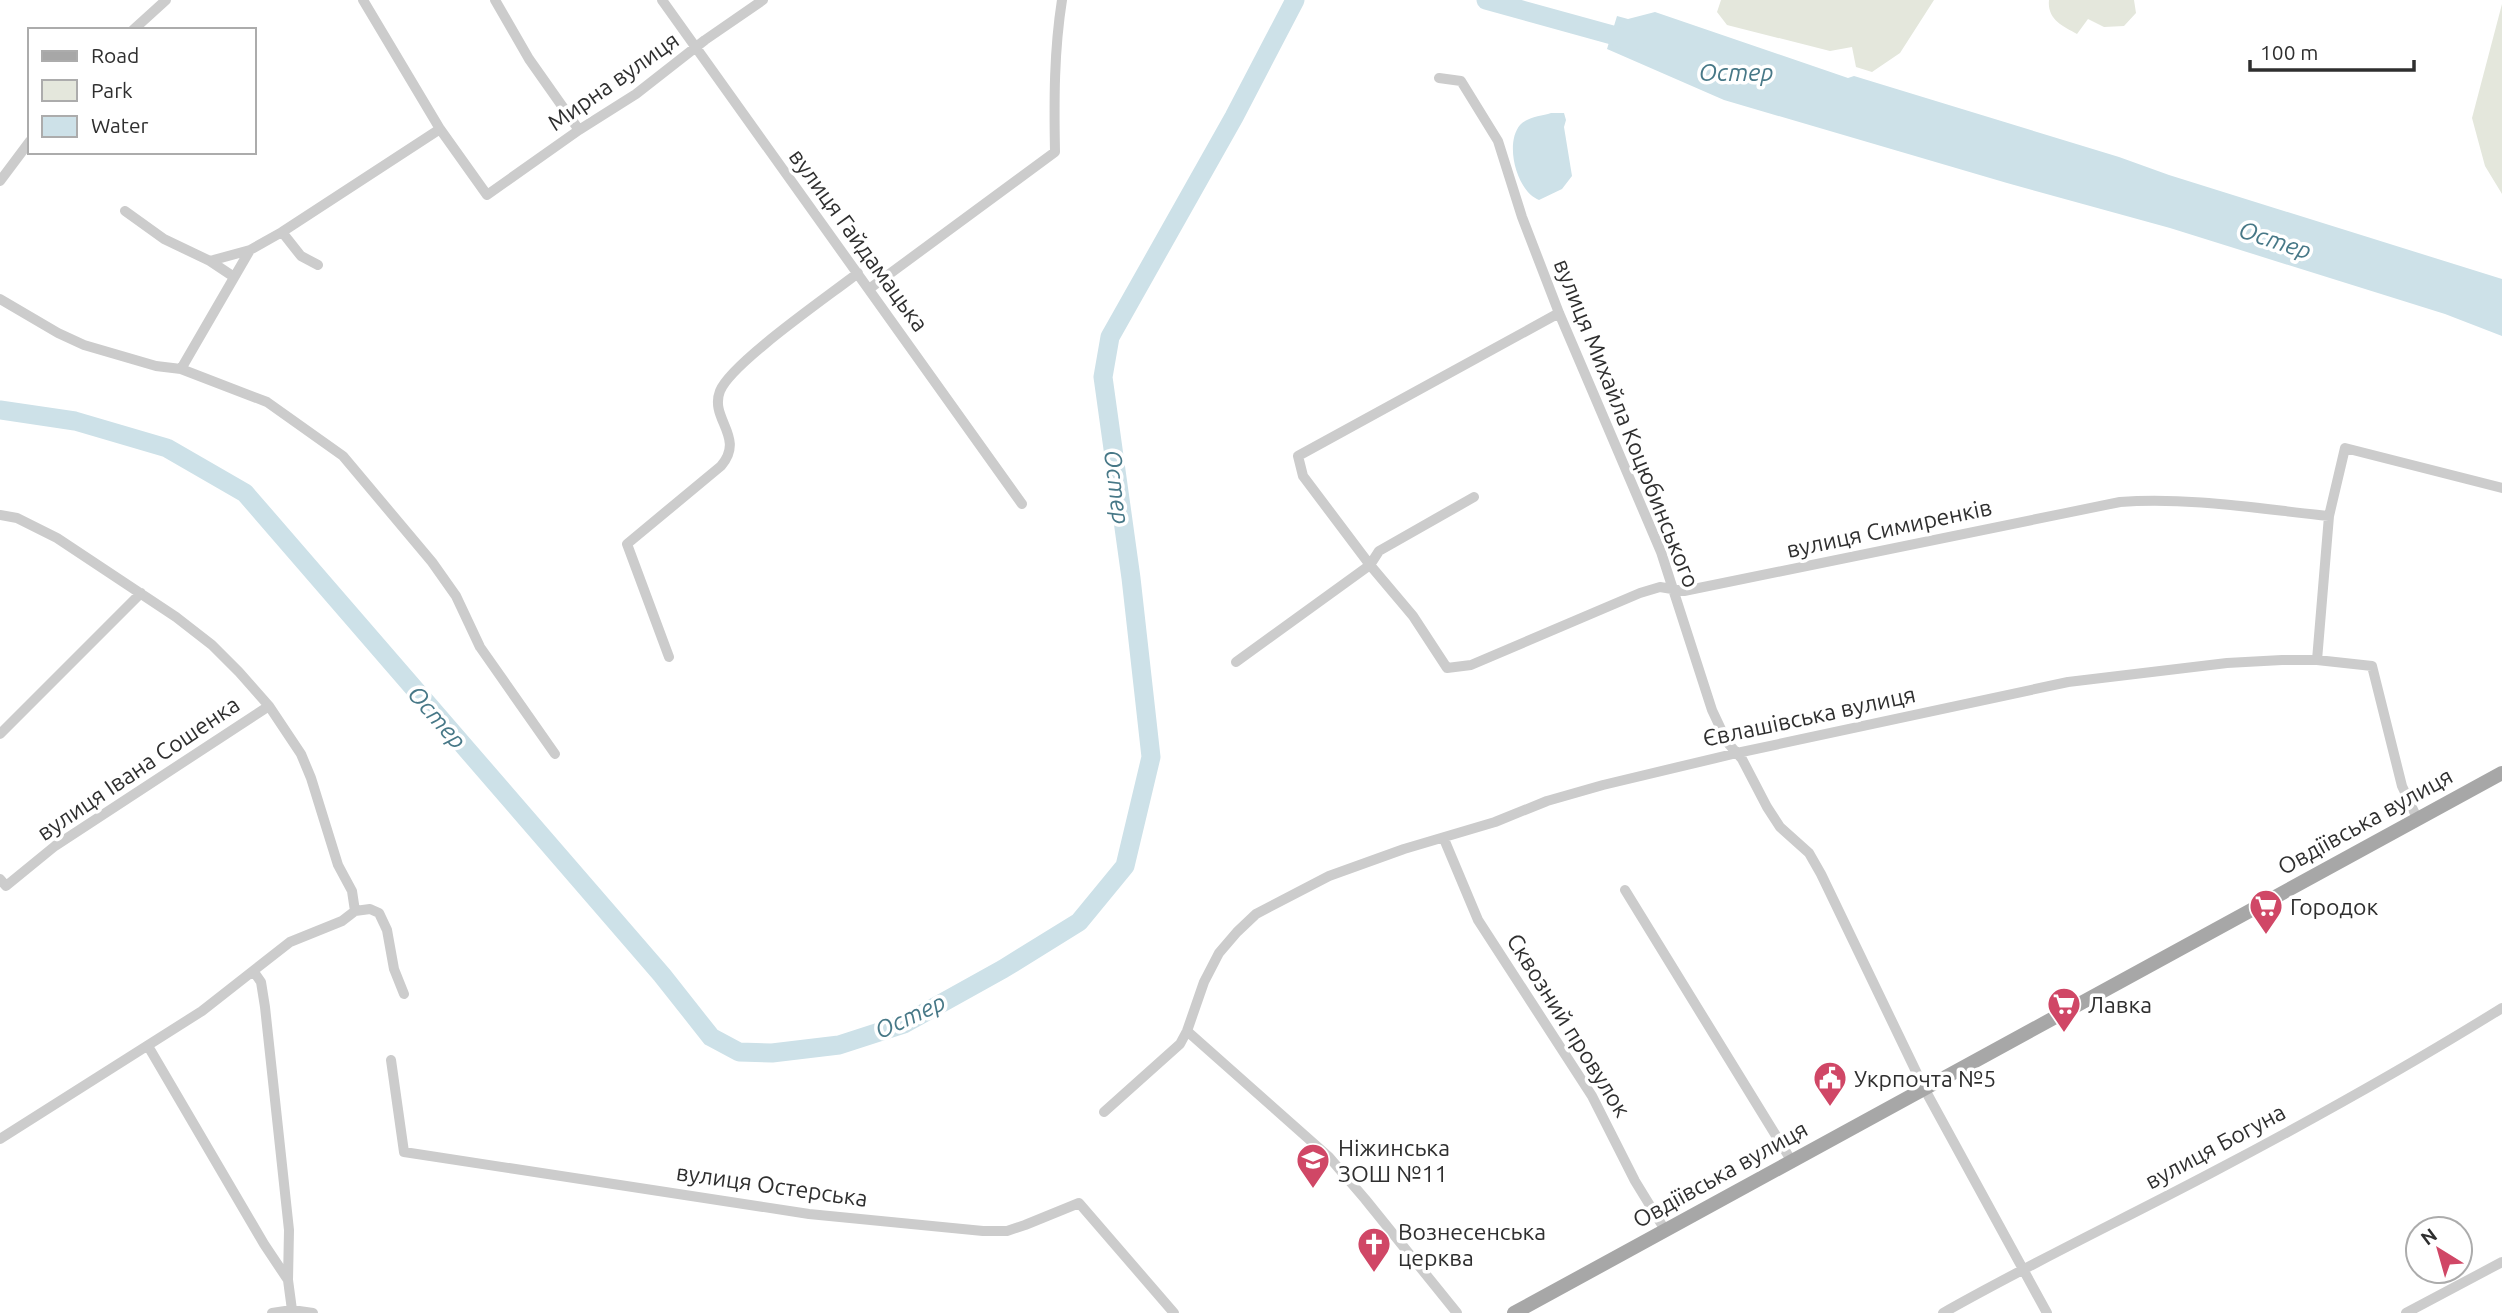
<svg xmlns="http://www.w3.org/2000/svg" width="2502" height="1313" font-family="Ubuntu,sans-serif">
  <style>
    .green { fill: #e4e7dc }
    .water { fill: #cde1e8 }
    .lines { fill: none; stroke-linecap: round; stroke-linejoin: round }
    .river { stroke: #cde1e8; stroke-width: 19 }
    .minor { stroke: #ccc; stroke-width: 10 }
    .major { stroke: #a7a7a7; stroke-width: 14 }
    .labels { text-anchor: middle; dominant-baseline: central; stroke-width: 7; stroke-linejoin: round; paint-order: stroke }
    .street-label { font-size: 23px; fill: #2f2f2f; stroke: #fff }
    .poi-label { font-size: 23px; fill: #2f2f2f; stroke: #fff; text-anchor: start }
    .water-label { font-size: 24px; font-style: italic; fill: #477887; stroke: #fff }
  </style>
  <rect width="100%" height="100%" fill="#fff"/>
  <path class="green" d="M1721,0H1934L1900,53L1872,72L1856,67L1852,47L1830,51L1727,25L1717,12Z
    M2049,0H2134L2136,13L2124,26L2104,27L2088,19L2077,34C2062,26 2047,19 2049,0Z
    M2502,4V194L2485,166L2472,118Z"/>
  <path class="water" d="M1655,12L1848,78L1854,76L2119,157L2169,175L2502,279V336L2445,314L2170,228L2007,183L1724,100L1607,49L1617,16L1628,19Z
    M1551,113H1564L1566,120L1564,127L1572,176L1562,189L1539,200C1517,192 1504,144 1520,125C1527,117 1542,116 1551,113Z"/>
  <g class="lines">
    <path class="river" d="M1486,0L1634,41
      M0,410L75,421L167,448L245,493L662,975L711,1037L739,1052L772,1053L839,1045L904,1024L1003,969L1079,922L1125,866L1151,757L1131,578L1103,377L1110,337L1234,117L1295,0"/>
    <path class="minor" d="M363,0L440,129L487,195L579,130L636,94L705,40L763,0
      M495,0L529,59L579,130
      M662,0L1022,504
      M133,30L166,0
      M1439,78L1461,81L1498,141L1522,217L1559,313L1661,552L1712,710L1727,742L1742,759L1767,807L1780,827L1809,853L1821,874L1924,1088L2047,1313
      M0,181L30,141
      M125,211L164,239L210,261L250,250L282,232L440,129
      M282,232L301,256L318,265
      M210,261L234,277
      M869,289L1055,152C1054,100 1054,51 1062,0
      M0,299L58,333L84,345L156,366L181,369L267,402L343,456L432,562L456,596L480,647L555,754
      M1559,313L1298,456L1303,476L1370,565L1413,616L1447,668L1471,665L1640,593L1660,587L1684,591L2120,502C2190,497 2260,509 2329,516
      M181,369L250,250
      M0,515L17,518L57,538L176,617L212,645L239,672L269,706L301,754L311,778L338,865L352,891L355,911
      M669,657L627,544L721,466C746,437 709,419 720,391C731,363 830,295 858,273
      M2317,660L2329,516L2345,448L2502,488
      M1236,662L1370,565L1379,551L1474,497
      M0,734L141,593
      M1444,839L1478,920L1592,1096L1635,1181L1665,1230
      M0,879L6,886L55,846L269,706
      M1625,890L1791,1160
      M254,972L261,982L265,1007L289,1230L288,1280
      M1187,1031L1329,1157L1365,1199L1457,1313
      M148,1046L264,1244L288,1280L292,1310
      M391,1060L404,1152L809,1214L983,1231H1007L1025,1225L1079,1203L1174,1313
      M1104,1112L1180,1044L1187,1031L1204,982L1219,953L1237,932L1256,914L1329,876L1404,849L1495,822L1547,801L1603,785L1737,753L2068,682L2227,663L2282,660H2317L2372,666L2402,786L2417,818
      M0,1139L202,1011L290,942L342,921L355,911L370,909L379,913L387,930L394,969L404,994
      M272,1313L292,1310L313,1313
      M1943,1313C2031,1263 2122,1220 2211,1173C2310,1121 2407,1067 2502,1008
      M2406,1313L2502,1262"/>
    <path class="major" d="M1514,1313L2502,773"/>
  </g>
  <defs>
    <symbol id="supermarket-pin" viewBox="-11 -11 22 30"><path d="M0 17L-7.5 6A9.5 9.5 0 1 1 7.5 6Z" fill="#d04766" stroke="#fff"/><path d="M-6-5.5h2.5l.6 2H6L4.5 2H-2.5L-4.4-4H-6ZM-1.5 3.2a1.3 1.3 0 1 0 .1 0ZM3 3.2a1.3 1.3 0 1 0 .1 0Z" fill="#fff"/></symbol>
    <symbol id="civic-pin" viewBox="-11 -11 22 30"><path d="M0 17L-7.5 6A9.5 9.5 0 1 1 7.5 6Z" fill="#d04766" stroke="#fff"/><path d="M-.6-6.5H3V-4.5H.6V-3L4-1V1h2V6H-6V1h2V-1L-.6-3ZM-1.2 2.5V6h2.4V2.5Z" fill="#fff"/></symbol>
    <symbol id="school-pin" viewBox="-11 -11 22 30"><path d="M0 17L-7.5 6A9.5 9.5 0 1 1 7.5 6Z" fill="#d04766" stroke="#fff"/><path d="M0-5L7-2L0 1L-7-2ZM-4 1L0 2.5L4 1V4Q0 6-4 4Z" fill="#fff"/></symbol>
    <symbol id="church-pin" viewBox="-11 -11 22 30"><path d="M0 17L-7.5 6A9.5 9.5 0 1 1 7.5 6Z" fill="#d04766" stroke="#fff"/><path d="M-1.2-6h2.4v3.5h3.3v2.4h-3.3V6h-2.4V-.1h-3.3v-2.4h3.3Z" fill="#fff"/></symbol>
  </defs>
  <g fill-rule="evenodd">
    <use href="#supermarket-pin" x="2247" y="887" width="38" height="52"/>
    <use href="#supermarket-pin" x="2045" y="985" width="38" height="52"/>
    <use href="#civic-pin" x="1811" y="1059" width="38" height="52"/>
    <use href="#school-pin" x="1294" y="1141" width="38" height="52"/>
    <use href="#church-pin" x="1355" y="1225" width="38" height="52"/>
  </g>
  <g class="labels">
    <g class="street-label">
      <text transform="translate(613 81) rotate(-35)">Мирна вулиця</text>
      <text transform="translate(859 240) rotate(54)">вулиця Гайдамацька</text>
      <text transform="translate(1627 423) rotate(68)">вулиця Михайла Коцюбинського</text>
      <text transform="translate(1889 528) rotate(-12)">вулиця Симиренків</text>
      <text transform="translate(1809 716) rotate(-12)">Євлашівська вулиця</text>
      <text transform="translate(138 768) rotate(-34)">вулиця Івана Сошенка</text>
      <text transform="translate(2365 821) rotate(-29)">Овдіївська вулиця</text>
      <text transform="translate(1569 1025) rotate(58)">Сквозний провулок</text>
      <text transform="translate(2215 1146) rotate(-28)">вулиця Богуна</text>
      <text transform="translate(1720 1174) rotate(-29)">Овдіївська вулиця</text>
      <text transform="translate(772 1185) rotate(8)">вулиця Остерська</text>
    </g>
    <g class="poi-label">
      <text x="2290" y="906">Городок</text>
      <text x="2088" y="1004">Лавка</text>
      <text x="1854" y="1078">Укрпочта №5</text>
      <text x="1338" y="1147">Ніжинська<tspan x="1338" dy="26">ЗОШ №11</tspan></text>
      <text x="1398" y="1231">Вознесенська<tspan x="1398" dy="26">церква</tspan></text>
    </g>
    <g class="water-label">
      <text x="1736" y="72">Остер</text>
      <text transform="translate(2275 240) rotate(18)">Остер</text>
      <text transform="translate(1117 487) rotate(83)">Остер</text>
      <text transform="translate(437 717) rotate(49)">Остер</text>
      <text transform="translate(910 1016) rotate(-25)">Остер</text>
    </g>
  </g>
  <rect x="28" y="28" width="228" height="126" fill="#ffffff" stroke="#acacac" stroke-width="2"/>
  <rect x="42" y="51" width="35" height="10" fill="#a7a7a7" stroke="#acacac" stroke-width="2"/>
  <text x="91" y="63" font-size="21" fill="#2f2f2f">Road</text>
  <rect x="42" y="80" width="35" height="21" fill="#e4e7dc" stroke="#acacac" stroke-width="2"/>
  <text x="91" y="98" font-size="21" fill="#2f2f2f">Park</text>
  <rect x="42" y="116" width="35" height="21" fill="#cde1e8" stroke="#acacac" stroke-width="2"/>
  <text x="91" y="133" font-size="21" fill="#2f2f2f">Water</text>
  <g transform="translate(2439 1250) rotate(323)"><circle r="33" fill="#ffffff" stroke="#acacac" stroke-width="2"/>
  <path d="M0-5L12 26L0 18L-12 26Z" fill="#d04766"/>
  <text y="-10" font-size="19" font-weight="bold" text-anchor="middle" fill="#2f2f2f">N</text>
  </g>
  <path d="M2250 60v10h164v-10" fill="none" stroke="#2f2f2f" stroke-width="3.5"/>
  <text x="2260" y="60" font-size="21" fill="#2f2f2f" stroke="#ffffff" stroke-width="5" paint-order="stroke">100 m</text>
</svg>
